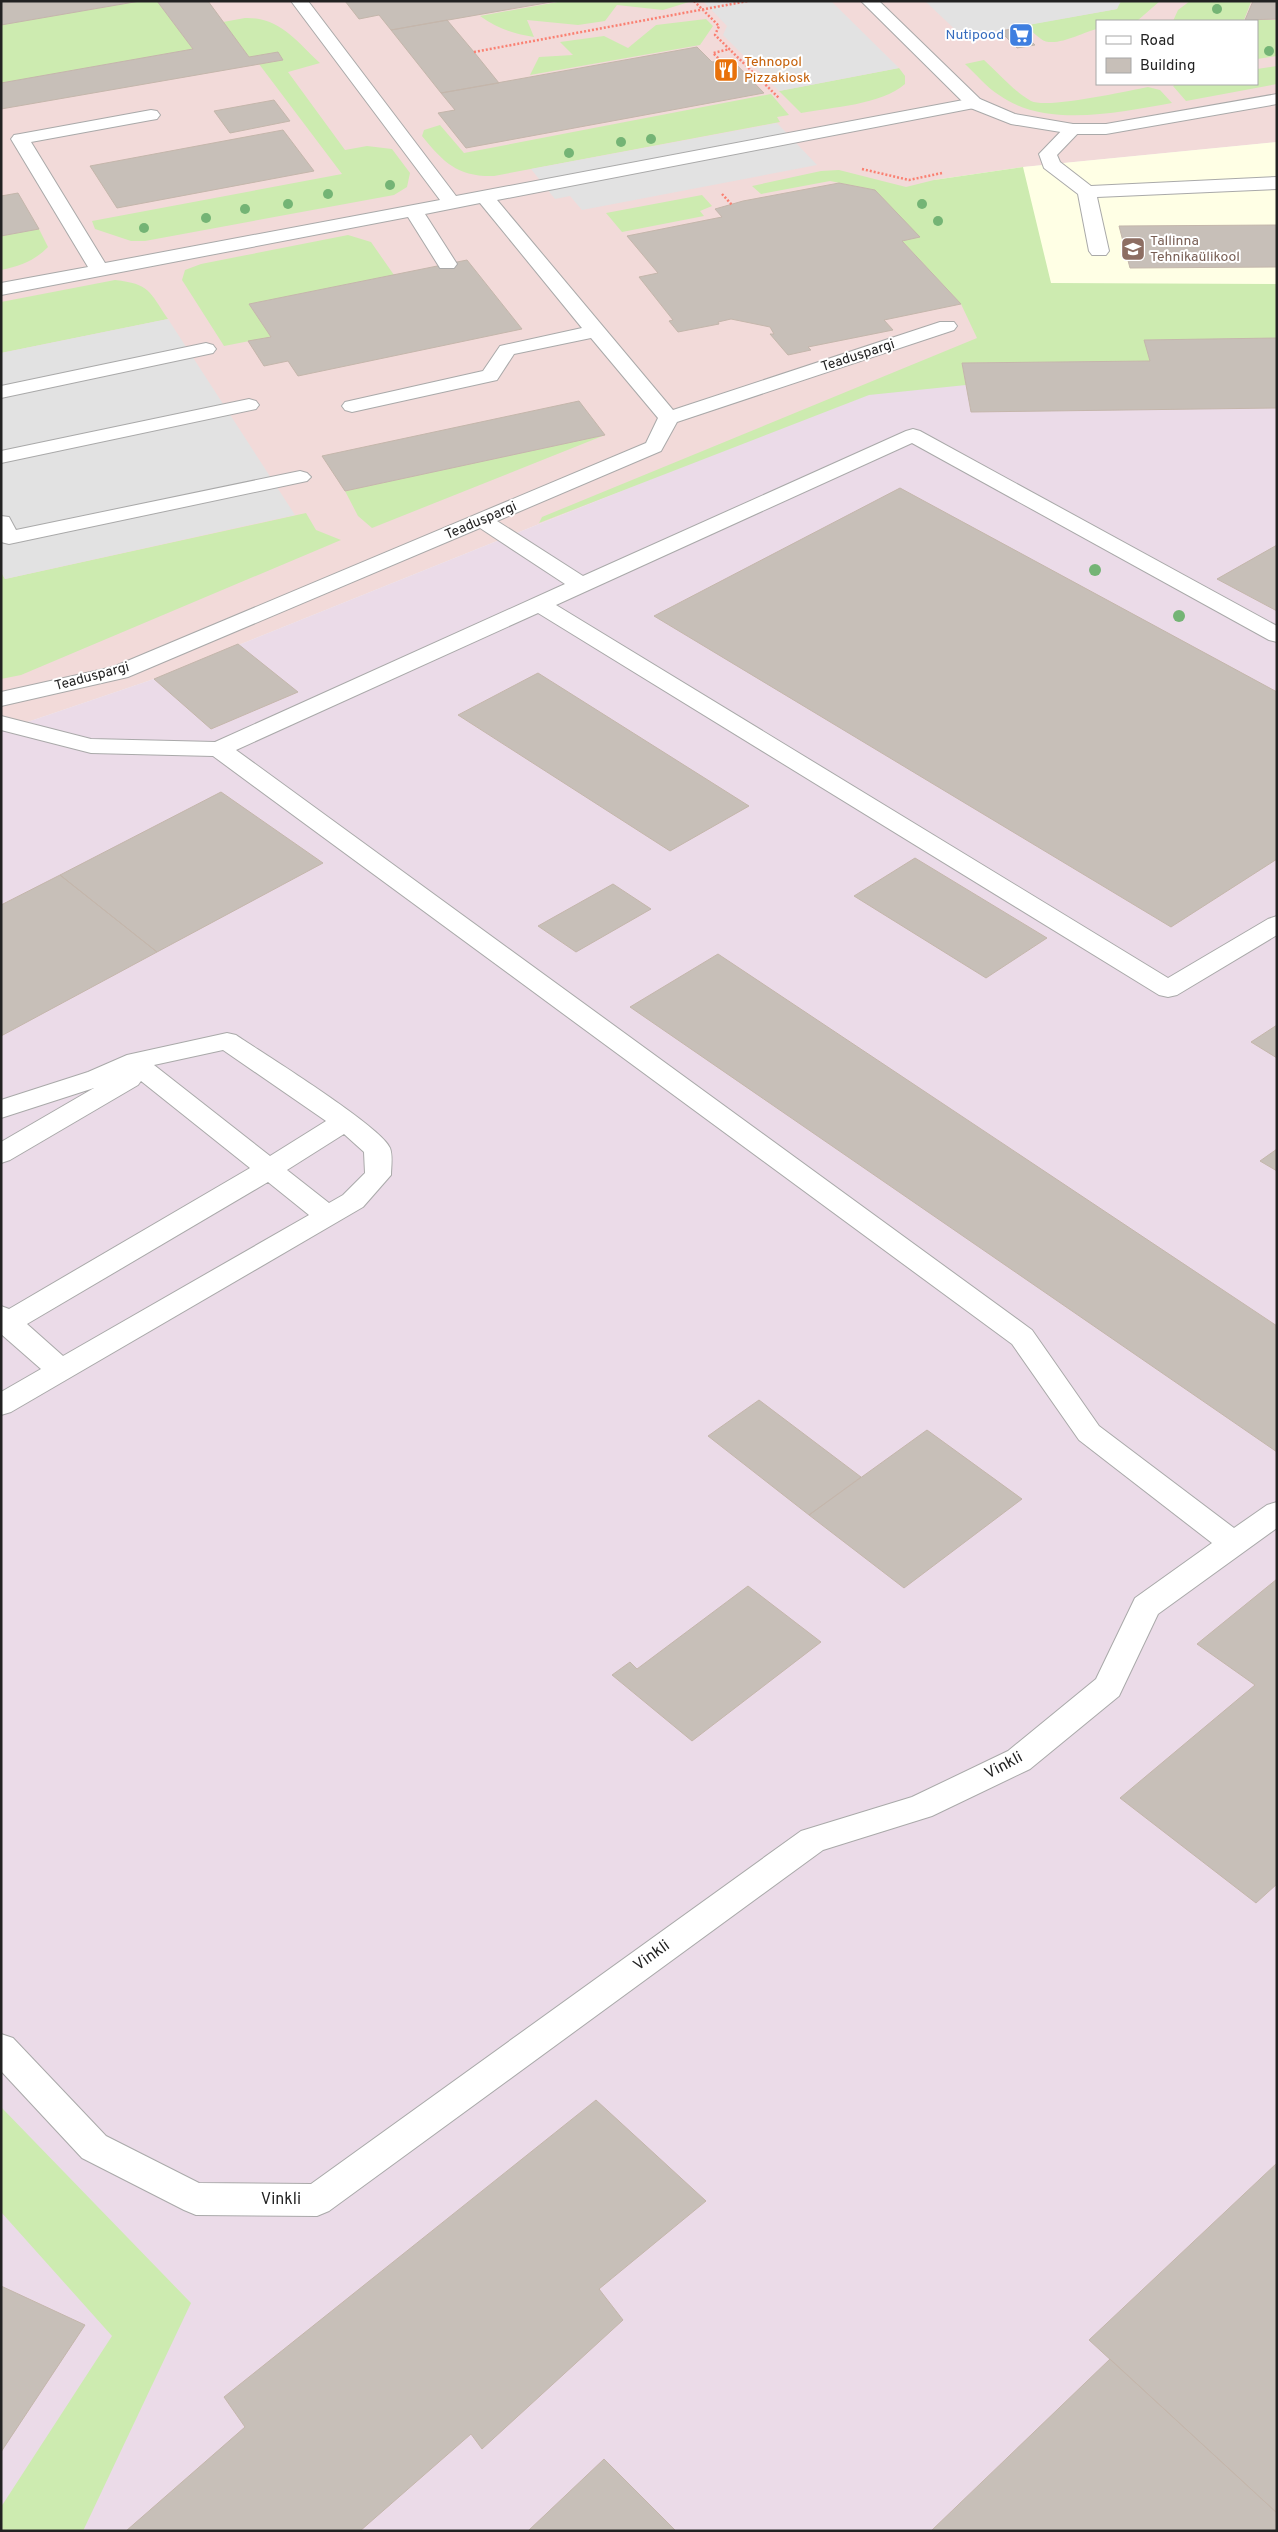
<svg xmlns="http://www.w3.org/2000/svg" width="1278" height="2532" font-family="Overpass,sans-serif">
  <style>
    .commercial { fill: #f2dad9; fill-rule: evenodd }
    .industrial { fill: #ebdbe8 }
    .education { fill: #ffffe5 }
    .grass { fill: #cdebb0 }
    .parking { fill: #e2e2e2 }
    .building { fill: #c7bfb8; stroke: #c4b6ab }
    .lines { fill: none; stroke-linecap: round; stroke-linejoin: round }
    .service-casing { stroke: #a9a9a9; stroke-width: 2 }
    .minor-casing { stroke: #a9a9a9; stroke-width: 2 }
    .path { stroke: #fa8072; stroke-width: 2.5; stroke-dasharray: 2 2; stroke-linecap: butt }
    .service { fill: #fff; fill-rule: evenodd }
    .minor { fill: #fff; fill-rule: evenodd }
    .tree { fill: #74b475 }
    .labels { text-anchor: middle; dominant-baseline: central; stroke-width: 4; stroke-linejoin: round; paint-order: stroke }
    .far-shop-label { font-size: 14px; fill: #366cbe; stroke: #fff; text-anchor: end }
    .far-food-label { font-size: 14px; fill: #c56008; stroke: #fff; text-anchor: start }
    .far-education-label { font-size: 14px; fill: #785e54; stroke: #fff; text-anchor: start }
    .far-street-label { font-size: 14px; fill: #222; stroke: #fff }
    .street-label { font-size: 16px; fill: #222; stroke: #fff }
  </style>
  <rect width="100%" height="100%" fill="#f2efe9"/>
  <path class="commercial" d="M1,1H1277V142L1023,167L1049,325L686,465L154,679L1,731ZM1097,21H1257V84H1097Z"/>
  <path class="industrial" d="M1277,318V2531H1V731L154,679L686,465L1049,325Z"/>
  <path class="education" d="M1277,142V318L1049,325L934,180L1023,167Z"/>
  <path class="grass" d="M140,1H157L193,49L1,83V25Z
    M563,1H687L689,2L663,10L617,5L605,21L578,25L527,20L534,37C514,34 496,28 480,16Z
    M1119,1H1160L1137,21H1097V29C1083,32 1054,49 1041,39C1035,35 1031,30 1026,25L1117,9Z
    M1190,1L1251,2L1244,20H1277V56L1257,59V21H1173L1178,10Z
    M245,18C280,17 296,41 320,63L288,72L345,150L367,146L392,149L410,173L407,187L394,195L145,241H131L95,229L92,221L342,174L259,64L283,60L278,53L249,57L223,22Z
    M706,19L713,26L700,45L530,75L539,57L573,55L560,42L604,36L628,48L656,25Z
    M984,60C997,72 1016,93 1031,101C1048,109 1126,91 1148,87L1160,90L1172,103C1120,112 1046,129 999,95C986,87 976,74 965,64Z
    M1277,66V84L1186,101L1173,86L1176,84H1257V69Z
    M899,68L905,76V84C881,105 832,107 801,113L779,91Z
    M771,94L789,115L777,117L780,122L494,176C458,177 444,163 422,136L424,130L440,125L464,153Z
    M1023,167L1051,283L1277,284V338L1145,340L1150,361L962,363L966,385L869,395L539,523L542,517L977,338L961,304L902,241L919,237L875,190L830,181L761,194L752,186L821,171L839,170L906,187L934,180Z
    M702,195L712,206L700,211L704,216L622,232L606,213Z
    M39,229L48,247C34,261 21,266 1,270V236Z
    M348,235L371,242L394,275L249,304L271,337L224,346L182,280L185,270L201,264Z
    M115,280C150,284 149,291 168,319L1,353V302Z
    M605,435L372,528L358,516L345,491Z
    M306,513L316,530L341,540L21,675L1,679V572L5,579Z
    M1,2107L191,2303L83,2531H1V2507L112,2336L1,2212Z"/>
  <path class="parking" d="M703,1H831L899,68L779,91L723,35L727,26Z
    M925,1H1121L1117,9L963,37Z
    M777,123L817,165L582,210L570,196L555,199L531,169Z
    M168,319L295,515L5,579L1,572V353Z"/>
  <path class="building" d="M1,1H140L1,25Z
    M157,1H208L249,57L278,52L283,60L1,109V83L193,49Z
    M345,1H557L391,30L379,15L359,19Z
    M1253,1H1277V19L1245,20Z
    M447,20L474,52L499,83L441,93L391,30Z
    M1018,28L1035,45L1017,48L1000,31Z
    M697,47L712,62L731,59L764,93L466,148L438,113L455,110L441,93Z
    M274,100L290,121L230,133L214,111Z
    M283,130L314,171L117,208L90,166Z
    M839,183L875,190L920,237L902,241L961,304L884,320L893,330L808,347L811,350L788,355L770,334H774L770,327L731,319L718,322L719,324L678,332L669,321L673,320L639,277L658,273L627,236L722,217L715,209L743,201Z
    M18,193L39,229L1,236V196Z
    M1277,225V267L1130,268L1119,226Z
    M467,260L522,329L298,376L288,361L264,366L248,341L271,337L249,304Z
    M1277,338V408L971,412L962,363L1150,361L1144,340Z
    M579,401L605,435L345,491L322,456Z
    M900,488L1277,692V859L1171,927L654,616Z
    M1277,545V611L1217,579Z
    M238,644L298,692L211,729L154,679Z
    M538,673L749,806L670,851L458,715Z
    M221,792L323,863L157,952L60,875Z
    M915,858L1047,938L986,978L854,896Z
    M60,875L157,952L1,1036V905Z
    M613,884L651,909L576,952L538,926Z
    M718,954L1277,1326V1452L630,1007Z
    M1277,1025V1058L1251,1042Z
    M1277,1149V1171L1260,1161Z
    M759,1400L861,1477L809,1515L708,1436Z
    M927,1430L1022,1499L904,1588L809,1515Z
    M1277,1579V1884L1256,1903L1120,1798L1255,1685L1197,1644Z
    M748,1586L821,1642L692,1741L612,1675L630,1662L637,1669Z
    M596,2100L706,2201L599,2289L623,2320L482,2449L471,2434L360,2531H126L245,2427L224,2397Z
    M1277,2163V2513L1089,2340Z
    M1,2286L85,2325L1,2452Z
    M1110,2359L1277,2513V2531H931Z
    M604,2459L676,2531H528Z"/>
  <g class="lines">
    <defs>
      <path id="service" d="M291,1H308L456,196L974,98L980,99L983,103L980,107L974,108L497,200L673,410L940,322H954L957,326L954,330L677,422L661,451L497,521L583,576L906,431L913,429L920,431L1277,626V642L1269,640L912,443L556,605L1168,978L1268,919L1277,916V935L1177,995L1168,997L1159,995L538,613L236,750L1032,1330L1099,1426L1234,1528L1267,1505L1277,1502V1528L1158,1614L1119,1696L1030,1769L932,1816L823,1850L329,2211L317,2216L196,2215L184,2210L82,2158L1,2071V2034L13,2038L106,2136L199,2183L311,2184L801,1831L912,1797L1008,1751L1096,1679L1135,1598L1212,1543L1079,1440L1012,1344L213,756L91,753L1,730V716L91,739L215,742L565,584L480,528L128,677L1,706V692L113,667L646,443L658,418L591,338L514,354L497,380L352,412L345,410L342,406L345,402L483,371L500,346L582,328L480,203L425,214L457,264L454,268H440L408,217L1,295V283L88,267L11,139L14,135L20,134L151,110L157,111L160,115L157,119L151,120L31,142L105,263L440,200Z
        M1073,124L1079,125L1082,129L1057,155L1060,162L1091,186L1277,177V189L1097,197L1109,251L1106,255H1092L1089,251L1078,194L1044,168L1039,154L1067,125Z
        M206,343L213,345L216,349L213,353L1,398V386Z
        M249,399L256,401L259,405L256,409L1,463V451Z
        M300,471L307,473L311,477L307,481L9,544L1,542V516L9,517L16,530Z
        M227,1033L236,1035C261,1052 382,1127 390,1148C393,1156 391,1167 391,1175L363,1207L11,1412L1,1415V1392L41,1369L1,1334V1306L9,1309L250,1168L141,1081L138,1085L10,1160L1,1163V1142L94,1088L1,1118V1100L88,1072L127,1055ZM223,1050L326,1121L270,1156L154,1065ZM344,1134L364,1152L365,1173L343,1195L329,1203L287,1170ZM268,1182L309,1215L63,1356L27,1324Z"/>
      <path id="minor" d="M861,1H879L980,99L1015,114L1073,124H1106L1277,94V104L1106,134H1073L1011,124L968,107Z"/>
    </defs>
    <use href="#service" class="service-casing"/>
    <use href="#minor" class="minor-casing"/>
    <path class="path" d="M694,1L719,26L715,35L779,98
      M474,52L748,1
      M721,61L713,53L730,49
      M862,169L909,180L942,173
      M722,194L732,205"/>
    <use href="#service" class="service"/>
    <use href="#minor" class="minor"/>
  </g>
  <g class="tree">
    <circle cx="1217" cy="9" r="5"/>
    <circle cx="1269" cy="51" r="5"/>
    <circle cx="651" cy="139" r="5"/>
    <circle cx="621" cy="142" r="5"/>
    <circle cx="569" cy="153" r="5"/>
    <circle cx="390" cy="185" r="5"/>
    <circle cx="328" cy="194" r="5"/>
    <circle cx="288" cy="204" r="5"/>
    <circle cx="922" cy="204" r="5"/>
    <circle cx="245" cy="209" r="5"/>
    <circle cx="206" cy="218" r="5"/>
    <circle cx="938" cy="221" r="5"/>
    <circle cx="144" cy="228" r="5"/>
    <circle cx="1095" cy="570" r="6"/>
    <circle cx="1179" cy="616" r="6"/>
  </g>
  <defs>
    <symbol id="supermarket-square" viewBox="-11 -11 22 22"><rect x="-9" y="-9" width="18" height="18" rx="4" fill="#3f7fe0" stroke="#fff"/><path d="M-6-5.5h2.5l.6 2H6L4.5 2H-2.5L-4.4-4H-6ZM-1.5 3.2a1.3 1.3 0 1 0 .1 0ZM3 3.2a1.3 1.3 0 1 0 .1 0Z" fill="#fff"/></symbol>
    <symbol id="restaurant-square" viewBox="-11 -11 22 22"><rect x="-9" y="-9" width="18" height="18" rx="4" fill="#e8710a" stroke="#fff"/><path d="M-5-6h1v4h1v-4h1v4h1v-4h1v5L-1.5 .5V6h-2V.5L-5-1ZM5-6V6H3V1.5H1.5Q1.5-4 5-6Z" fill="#fff"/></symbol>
    <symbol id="university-square" viewBox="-11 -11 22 22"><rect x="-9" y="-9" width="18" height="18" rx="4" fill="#8d6e63" stroke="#fff"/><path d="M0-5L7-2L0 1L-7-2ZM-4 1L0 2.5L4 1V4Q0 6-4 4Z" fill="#fff"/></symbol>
  </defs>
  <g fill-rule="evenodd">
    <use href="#supermarket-square" x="1007" y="21" width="28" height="28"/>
    <use href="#restaurant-square" x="712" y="56" width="28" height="28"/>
    <use href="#university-square" x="1119" y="235" width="28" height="28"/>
  </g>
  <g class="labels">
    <g class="far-shop-label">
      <text x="1004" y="35">Nutipood</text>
    </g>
    <g class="far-food-label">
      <text x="744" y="62">Tehnopol<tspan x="744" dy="16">Pizzakiosk</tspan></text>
    </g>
    <g class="far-education-label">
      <text x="1150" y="241">Tallinna<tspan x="1150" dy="16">Tehnikaülikool</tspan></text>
    </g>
    <g class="far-street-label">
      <text transform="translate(858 356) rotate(-18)">Teaduspargi</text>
      <text transform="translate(481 521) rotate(-23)">Teaduspargi</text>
      <text transform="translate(92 677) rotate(-15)">Teaduspargi</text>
    </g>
    <g class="street-label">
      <text transform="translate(1004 1766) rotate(-28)">Vinkli</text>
      <text transform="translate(652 1956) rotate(-36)">Vinkli</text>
      <text x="281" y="2200">Vinkli</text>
    </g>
  </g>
  <rect width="1278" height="2532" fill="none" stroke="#222222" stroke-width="5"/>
  <rect x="1096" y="20" width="162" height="65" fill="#ffffff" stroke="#a7a7a7"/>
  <rect x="1106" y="36" width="25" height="8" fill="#ffffff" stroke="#a7a7a7"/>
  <text x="1140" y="45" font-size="15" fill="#222222">Road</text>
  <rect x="1106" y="58" width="25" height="15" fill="#c7bfb8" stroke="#a7a7a7"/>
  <text x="1140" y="70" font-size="15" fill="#222222">Building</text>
</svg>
